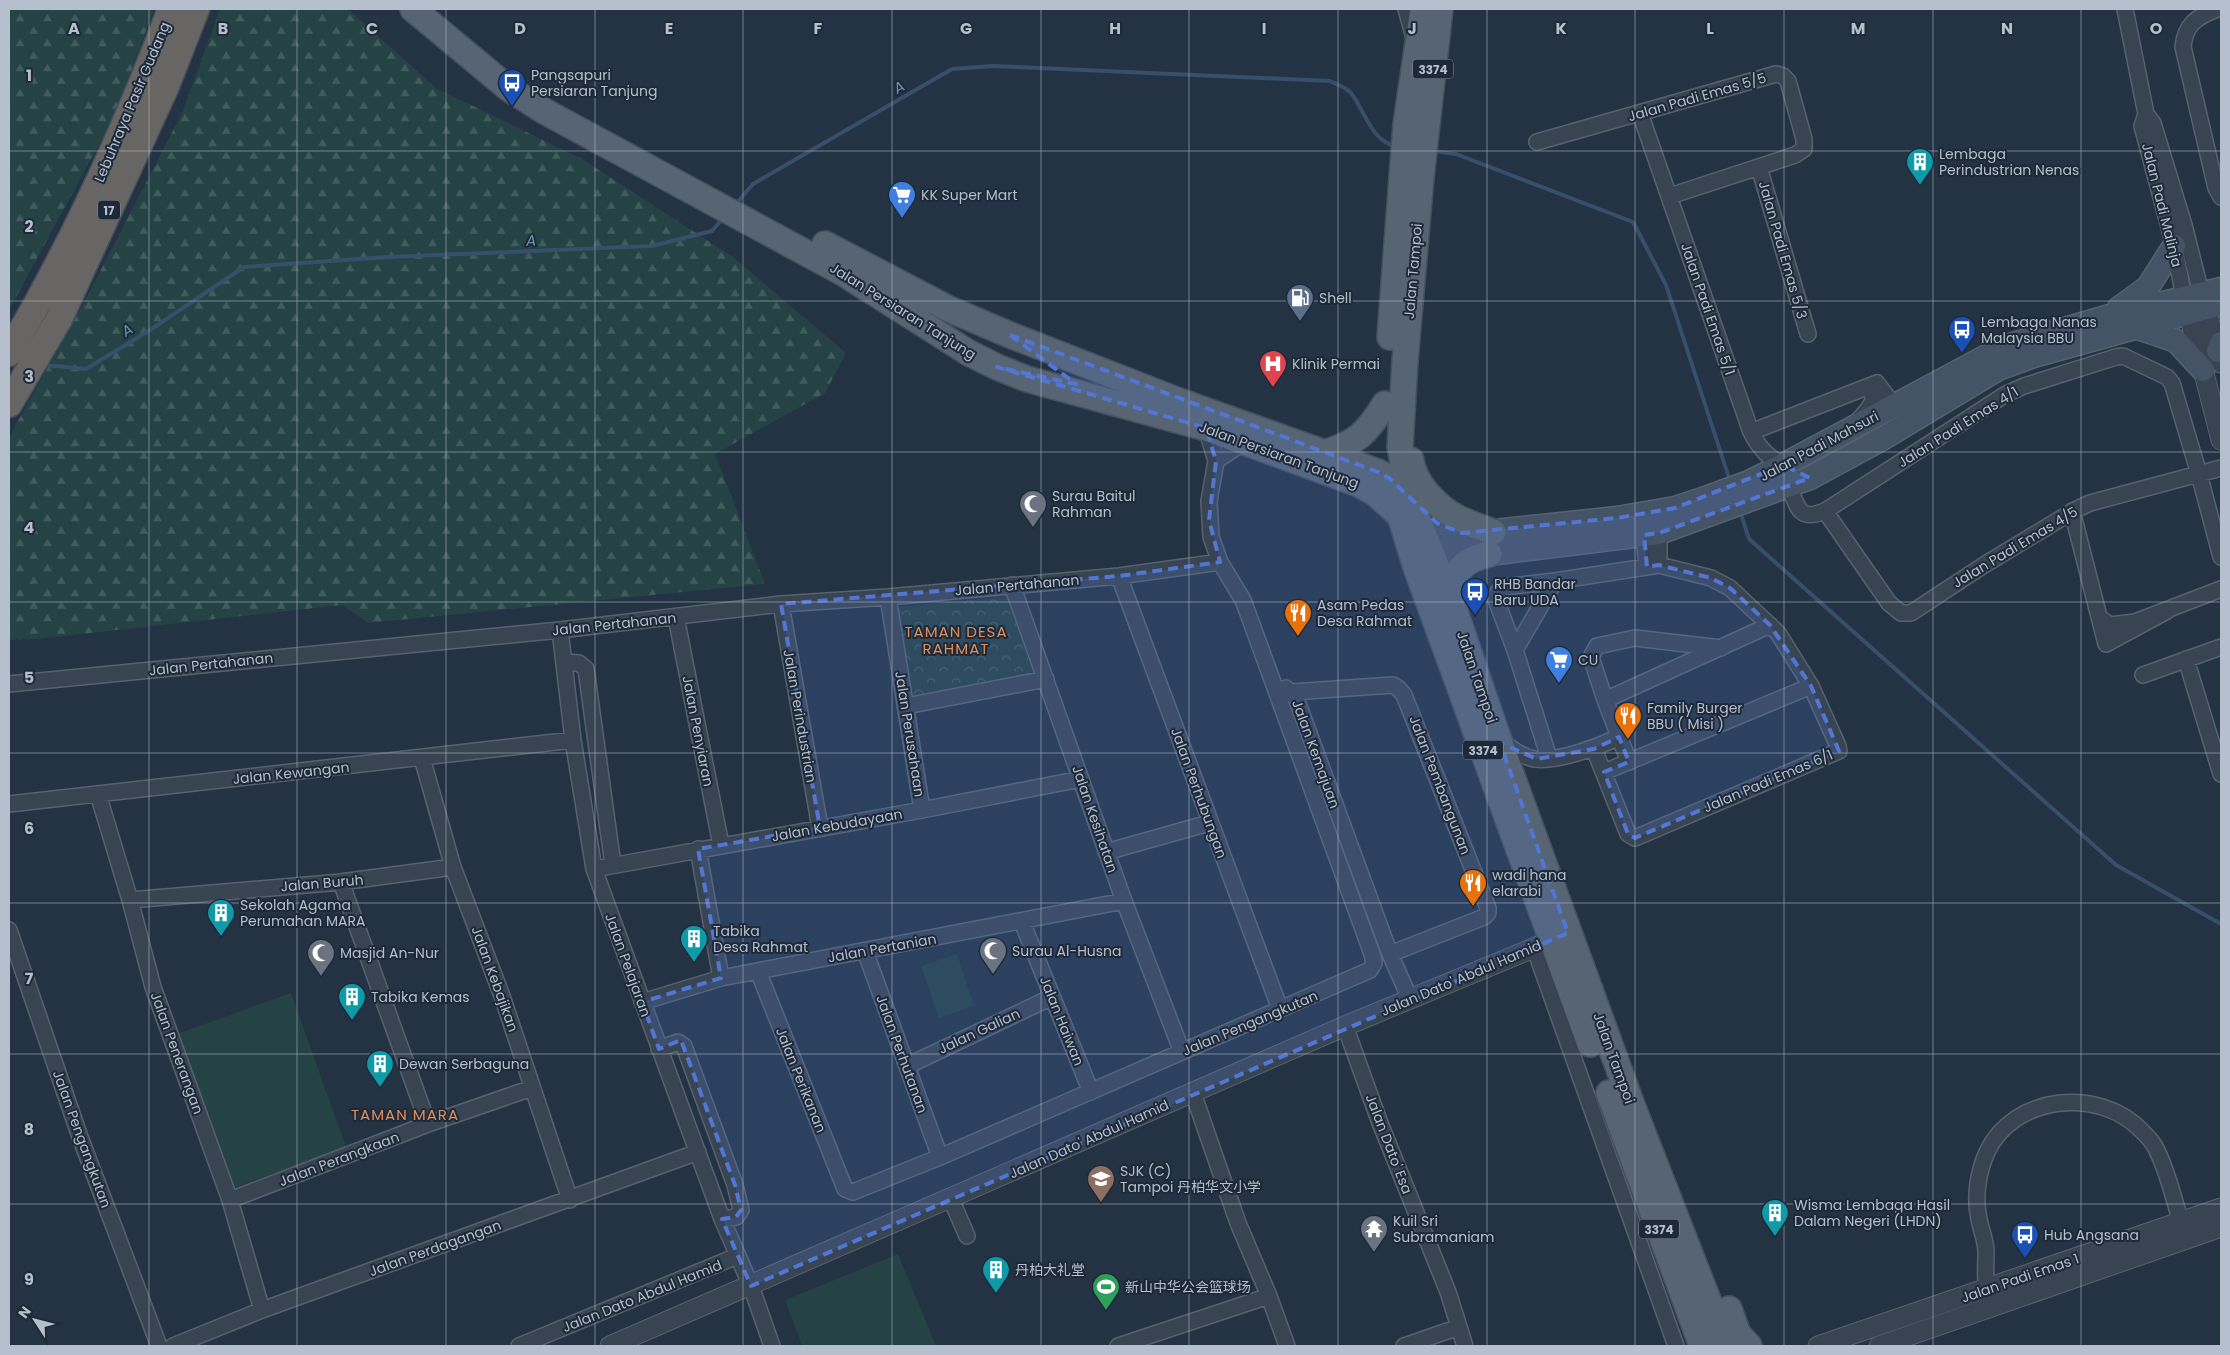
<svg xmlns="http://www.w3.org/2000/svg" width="2230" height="1355" font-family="Poppins,'Noto Sans SC',sans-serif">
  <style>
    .grass { fill: #254244 }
    .forest { fill: url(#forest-firs) }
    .park { fill: url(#park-crowns) }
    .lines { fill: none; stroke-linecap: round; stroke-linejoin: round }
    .stream { stroke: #364f6b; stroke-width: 4 }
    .minor-casing { stroke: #566270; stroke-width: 18 }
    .tertiary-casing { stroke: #566270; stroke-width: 21 }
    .secondary-casing { stroke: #566270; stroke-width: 25 }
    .primary-casing { stroke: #45505f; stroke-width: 28 }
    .trunk-casing { stroke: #434f5d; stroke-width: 29 }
    .minor { stroke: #384452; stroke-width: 15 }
    .tertiary { stroke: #384452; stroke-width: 19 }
    .secondary { stroke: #455366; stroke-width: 22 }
    .primary { stroke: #566473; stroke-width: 25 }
    .trunk { stroke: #686664; stroke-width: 26 }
    .marked { fill: #5276d4; fill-opacity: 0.2; stroke: #5276d4; stroke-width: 4; stroke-dasharray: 10 6; stroke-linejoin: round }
    .grid { fill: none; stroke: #b5bfcd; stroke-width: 1; stroke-opacity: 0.55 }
    .labels { text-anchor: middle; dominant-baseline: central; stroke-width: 4; stroke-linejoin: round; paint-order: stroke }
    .shield { fill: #1d2938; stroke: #8792a0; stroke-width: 1 }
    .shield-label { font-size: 12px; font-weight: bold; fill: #b5bfcd }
    .poi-label { font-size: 14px; fill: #b5bfcd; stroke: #1d2938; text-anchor: start }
    .street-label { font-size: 14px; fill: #b5bfcd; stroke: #1d2938 }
    .water-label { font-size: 15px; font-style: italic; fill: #7292b3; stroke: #1d2938 }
    .neighbourhood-label { font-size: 15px; letter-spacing: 1px; fill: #e08e5d; stroke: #1d2938 }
    .grid-label { font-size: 16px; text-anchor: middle; font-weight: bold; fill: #b5bfcd; stroke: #1d2938; stroke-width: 4; stroke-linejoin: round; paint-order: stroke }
  </style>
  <defs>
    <pattern id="forest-firs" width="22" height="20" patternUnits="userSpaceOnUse" patternTransform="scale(1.25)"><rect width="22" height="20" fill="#254244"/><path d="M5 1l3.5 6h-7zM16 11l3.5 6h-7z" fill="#425c5e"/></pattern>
    <pattern id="park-crowns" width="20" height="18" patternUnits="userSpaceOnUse" patternTransform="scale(1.25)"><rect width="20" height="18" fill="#254244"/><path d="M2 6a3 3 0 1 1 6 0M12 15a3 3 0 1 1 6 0" fill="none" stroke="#425c5e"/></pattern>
  </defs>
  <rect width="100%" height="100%" fill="#233343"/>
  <path class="grass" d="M957,954L974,1006L939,1018L921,966Z
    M291,993L346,1147L233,1188L177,1034Z
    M898,1254L936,1346H802L785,1300Z"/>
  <path class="forest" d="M9,9H154L115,115L9,310Z
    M220,9H348L436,88L582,159L733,257L846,353L825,393L715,454L765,584L368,623L342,605L37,639L9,640V437L80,310L182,113Z"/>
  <path class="park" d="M1008,597L1033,673L910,696L898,607Z"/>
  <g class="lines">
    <path class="stream" d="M1433,151L1456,154L1633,222L1666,285L1730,481
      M735,205L753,184L952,69L993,66L1330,81C1336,84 1346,87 1351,93C1364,109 1372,143 1396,146
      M46,365L86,369L150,330L244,267L388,257L652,246L712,231L723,218
      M1740,511L1749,539L2116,865L2221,924"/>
    <defs>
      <path id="minor" d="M1406,9L1414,38
        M2125,9L2146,114L2153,123L2184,225L2201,293
        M2217,9C2196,17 2185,25 2183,47L2216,188L2221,197
        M1640,113L1751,432C1760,450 1770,459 1788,468
        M2146,114L2142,126L2174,246L2184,297
        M1537,142L1776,74L1783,76L1788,81L1804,139V149L1795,155L1670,196
        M1759,167L1808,334
        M1858,421L1868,409L1874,400L1869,386
        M1751,432L1877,383L1888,398L1897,404
        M1216,461L1244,442
        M1789,487C1798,507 1799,522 1825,511L2006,394L2024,386L2116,357L2123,356L2167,377L2172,383L2199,474L2221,557
        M1825,511L1889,603L1901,613H1911L1984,565L2075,510L2090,503L2221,468
        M2072,511L2106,644L2167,611
        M1644,535L1647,567
        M1659,565V533
        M1119,576L1280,1009
        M1012,585L1124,901L1182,1052
        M888,597L922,810
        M781,604L820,828
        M676,617L721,845
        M2100,618L2110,625L2135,622L2221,589
        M560,630L573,740L594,869L722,1219L751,1286L772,1346
        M1515,650L1496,600L1498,592L1504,587L1555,581
        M2186,659L2221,774
        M565,662L579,663L586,669L613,865
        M2143,675L2221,647
        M9,684L560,630L781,604L888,597L1119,576L1220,562
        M1286,688L1296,698L1390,954L1410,999
        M1292,692L1393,685L1399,689L1404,695L1488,908V913L1484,917L1390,954
        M1605,700L1770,625
        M906,706L1046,679
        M1502,740C1511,749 1523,757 1535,759C1558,762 1598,747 1619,737
        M422,758L453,867L502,996L570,1200
        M1549,758L1515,650L1555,581L1659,565L1711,578L1730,588L1778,633L1811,686L1838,746L1839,751L1635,838L1628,834L1594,749
        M1629,762L1605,700L1591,657L1597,646L1635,638L1721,648
        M1604,772L1811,686
        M98,794L130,900L153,987L230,1200L262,1310
        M9,804L573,740
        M698,849L721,978
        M1106,852L1209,823
        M594,869L922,810L1081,779
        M341,882L428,1124
        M130,900L341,882L453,867
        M1022,922L1091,1092
        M9,930L80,1137L159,1346
        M1534,947L1676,1346
        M865,951L940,1157
        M758,971L845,1189L853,1192L940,1157L1370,970L1374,963L1372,954L1243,600L1220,562L1211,537L1209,501L1216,461L1206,428
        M642,1002L721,978L1124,901
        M1345,1026L1380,1123L1448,1292L1465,1346
        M659,1049L678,1042L684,1046L735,1185L741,1210L736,1217L722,1219
        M907,1066L1052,997
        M1193,1093L1238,1223L1269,1296L1287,1346
        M951,1199L967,1236
        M230,1200L428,1124L532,1088
        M1989,1297C1984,1281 1986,1268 1986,1252C1986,1241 1981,1230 1979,1219C1974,1197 1978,1172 1987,1152C2014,1095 2099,1086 2142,1131C2146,1135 2151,1140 2154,1145C2166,1165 2177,1208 2183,1231
        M173,1346L262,1310L698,1152
        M519,1346L737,1256
        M1118,1346L1269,1296
        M1404,1346L1459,1327"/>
      <path id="tertiary" d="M2202,295L2221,363
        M2185,299L2221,440
        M610,1346L1345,1026L1565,935
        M1818,1346L2221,1208
        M1879,1346L2221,1227"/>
      <path id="secondary" d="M2119,308L2148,287L2174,246
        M2138,328L2176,341L2203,370
        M2218,351L2221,343
        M1410,501C1431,519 1447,533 1476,533L1617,518L1675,508L1708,497L1749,482L1783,465L1987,356L2013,344L2106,317L2221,289
        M1426,539L1441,548L1455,552L1489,554L1659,533L1810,478L1882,439L1998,369L2034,356L2221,304"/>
      <path id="primary" d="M413,9L508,88L544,111L843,273L969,353L997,367L1027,379L1206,428L1359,484L1375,493L1412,526
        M1440,9L1421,177L1405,361L1400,447L1410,501L1453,606L1497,735L1632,1105L1726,1346
        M825,244L949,309L1010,335L1179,401L1378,472L1389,478L1410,501
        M1390,337L1406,124L1423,9
        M1323,453C1356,444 1367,433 1385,404
        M1411,460C1414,483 1436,506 1456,517C1467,523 1481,527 1493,532
        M1400,515L1417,570L1590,1044
        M1453,603C1454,573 1457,562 1489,554
        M1609,1093L1702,1346
        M1729,1309L1738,1334L1749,1346"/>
      <path id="trunk" d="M9,353C73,244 127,127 171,9
        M9,404L59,319L166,86L196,9"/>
    </defs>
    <use href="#minor" class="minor-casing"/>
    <use href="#tertiary" class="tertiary-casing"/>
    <use href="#secondary" class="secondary-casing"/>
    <use href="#primary" class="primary-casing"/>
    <use href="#trunk" class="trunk-casing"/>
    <use href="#minor" class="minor"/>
    <use href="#tertiary" class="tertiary"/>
    <use href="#secondary" class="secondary"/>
    <use href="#primary" class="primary"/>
    <use href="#trunk" class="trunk"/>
  </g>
  <path class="marked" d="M1010,335L1378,472L1389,478L1437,523L1462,533L1617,518L1675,508L1783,465L1810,478L1659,533L1644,535L1647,567L1659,565L1711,578L1730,588L1770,625L1811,686L1839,751L1635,838L1628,834L1604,772L1629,762L1619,737L1594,749L1537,759L1500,743L1568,933L751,1286L722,1219L736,1217L741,1210L735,1185L681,1040L659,1049L642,1002L721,978L698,849L820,828L781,604L1119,576L1220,562L1209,520L1216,461L1206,428L997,367L1076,384Z"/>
  <path class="grid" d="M149,9V1346M297,9V1346M446,9V1346M595,9V1346M743,9V1346M892,9V1346M1041,9V1346M1189,9V1346M1338,9V1346M1487,9V1346M1635,9V1346M1784,9V1346M1933,9V1346M2081,9V1346M9,151H2221M9,301H2221M9,452H2221M9,602H2221M9,753H2221M9,903H2221M9,1054H2221M9,1204H2221"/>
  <defs>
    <symbol id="bus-pin" viewBox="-11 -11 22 30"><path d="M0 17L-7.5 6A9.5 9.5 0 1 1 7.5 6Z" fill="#1a4fb4" stroke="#1d2938"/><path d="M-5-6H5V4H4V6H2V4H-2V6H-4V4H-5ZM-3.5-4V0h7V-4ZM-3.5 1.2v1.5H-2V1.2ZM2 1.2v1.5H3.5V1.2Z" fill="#fff"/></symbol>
    <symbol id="building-pin" viewBox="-11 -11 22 30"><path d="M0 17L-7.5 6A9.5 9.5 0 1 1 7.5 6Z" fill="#0f9aa8" stroke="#1d2938"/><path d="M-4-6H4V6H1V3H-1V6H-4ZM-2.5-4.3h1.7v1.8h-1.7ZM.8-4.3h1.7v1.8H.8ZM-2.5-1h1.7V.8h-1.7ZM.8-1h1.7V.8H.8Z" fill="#fff"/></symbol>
    <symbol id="supermarket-pin" viewBox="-11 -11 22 30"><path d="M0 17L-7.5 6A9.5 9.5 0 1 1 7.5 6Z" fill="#3f7fe0" stroke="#1d2938"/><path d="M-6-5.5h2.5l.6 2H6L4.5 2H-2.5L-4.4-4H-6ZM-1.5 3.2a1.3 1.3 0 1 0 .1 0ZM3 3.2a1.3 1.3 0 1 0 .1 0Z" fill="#fff"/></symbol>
    <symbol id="fuel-pin" viewBox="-11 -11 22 30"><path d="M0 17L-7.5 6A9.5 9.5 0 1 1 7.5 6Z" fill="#5c6f8a" stroke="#1d2938"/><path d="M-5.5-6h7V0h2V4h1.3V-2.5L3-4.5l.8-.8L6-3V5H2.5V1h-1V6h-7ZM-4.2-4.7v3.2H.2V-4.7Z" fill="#fff"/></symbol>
    <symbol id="hospital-pin" viewBox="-11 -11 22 30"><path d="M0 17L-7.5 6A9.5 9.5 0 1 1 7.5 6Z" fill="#e0444e" stroke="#1d2938"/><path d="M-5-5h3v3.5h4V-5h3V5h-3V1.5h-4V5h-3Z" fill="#fff"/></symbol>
    <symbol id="mosque-pin" viewBox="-11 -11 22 30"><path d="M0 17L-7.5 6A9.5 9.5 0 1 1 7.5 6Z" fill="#6b7280" stroke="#1d2938"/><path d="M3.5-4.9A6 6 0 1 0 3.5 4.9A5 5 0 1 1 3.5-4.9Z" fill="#fff"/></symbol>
    <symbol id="restaurant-pin" viewBox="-11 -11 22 30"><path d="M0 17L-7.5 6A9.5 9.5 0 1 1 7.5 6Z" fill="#e8710a" stroke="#1d2938"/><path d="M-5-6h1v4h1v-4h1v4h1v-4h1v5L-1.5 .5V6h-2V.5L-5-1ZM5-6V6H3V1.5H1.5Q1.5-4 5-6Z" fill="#fff"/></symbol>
    <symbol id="school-pin" viewBox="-11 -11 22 30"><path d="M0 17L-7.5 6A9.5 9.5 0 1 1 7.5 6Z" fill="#8d6e63" stroke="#1d2938"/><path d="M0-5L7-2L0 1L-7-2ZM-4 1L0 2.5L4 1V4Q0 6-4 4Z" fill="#fff"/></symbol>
    <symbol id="temple-pin" viewBox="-11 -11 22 30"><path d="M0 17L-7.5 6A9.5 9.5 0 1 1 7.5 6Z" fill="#6b7280" stroke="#1d2938"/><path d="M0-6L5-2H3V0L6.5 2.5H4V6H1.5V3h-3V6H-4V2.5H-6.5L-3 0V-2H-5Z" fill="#fff"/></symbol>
    <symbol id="stadium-pin" viewBox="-11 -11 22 30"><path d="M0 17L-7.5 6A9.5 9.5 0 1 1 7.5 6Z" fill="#2e9e5b" stroke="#1d2938"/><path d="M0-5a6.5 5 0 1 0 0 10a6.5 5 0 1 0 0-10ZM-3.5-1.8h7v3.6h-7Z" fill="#fff"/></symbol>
  </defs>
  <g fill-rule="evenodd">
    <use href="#bus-pin" x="496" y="67" width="32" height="43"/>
    <use href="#building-pin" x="1904" y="146" width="32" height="43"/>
    <use href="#supermarket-pin" x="886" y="179" width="32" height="43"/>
    <use href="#fuel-pin" x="1284" y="282" width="32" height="43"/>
    <use href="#bus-pin" x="1946" y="314" width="32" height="43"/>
    <use href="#hospital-pin" x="1257" y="348" width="32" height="43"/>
    <use href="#mosque-pin" x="1017" y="488" width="32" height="43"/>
    <use href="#bus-pin" x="1459" y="576" width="32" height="43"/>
    <use href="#restaurant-pin" x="1282" y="597" width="32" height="43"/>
    <use href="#supermarket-pin" x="1543" y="644" width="32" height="43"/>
    <use href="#restaurant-pin" x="1612" y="700" width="32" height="43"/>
    <use href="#restaurant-pin" x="1457" y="867" width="32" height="43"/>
    <use href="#building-pin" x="205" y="897" width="32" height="43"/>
    <use href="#building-pin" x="678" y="923" width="32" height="43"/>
    <use href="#mosque-pin" x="977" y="935" width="32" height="43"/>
    <use href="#mosque-pin" x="305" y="937" width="32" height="43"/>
    <use href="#building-pin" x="336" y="981" width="32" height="43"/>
    <use href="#building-pin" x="364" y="1048" width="32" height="43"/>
    <use href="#school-pin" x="1085" y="1163" width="32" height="43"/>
    <use href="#building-pin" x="1759" y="1197" width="32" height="43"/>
    <use href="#temple-pin" x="1358" y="1213" width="32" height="43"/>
    <use href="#bus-pin" x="2009" y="1219" width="32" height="43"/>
    <use href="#building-pin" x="980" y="1254" width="32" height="43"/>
    <use href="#stadium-pin" x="1090" y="1271" width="32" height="43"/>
  </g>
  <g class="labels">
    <g class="shield">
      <rect x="1413" y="59.5" width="40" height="19" rx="4"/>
      <rect x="98" y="200.5" width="22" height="19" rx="4"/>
      <rect x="1463" y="740.5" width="40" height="19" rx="4"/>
      <rect x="1639" y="1219.5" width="40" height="19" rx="4"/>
    </g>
    <g class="shield-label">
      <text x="1433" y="69">3374</text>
      <text x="109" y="210">17</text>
      <text x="1483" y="750">3374</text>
      <text x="1659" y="1229">3374</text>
    </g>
    <g class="poi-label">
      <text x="531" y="75">Pangsapuri<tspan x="531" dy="16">Persiaran Tanjung</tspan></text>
      <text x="1939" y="154">Lembaga<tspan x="1939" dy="16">Perindustrian Nenas</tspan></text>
      <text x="921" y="195">KK Super Mart</text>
      <text x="1319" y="298">Shell</text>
      <text x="1981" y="322">Lembaga Nanas<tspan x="1981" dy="16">Malaysia BBU</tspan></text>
      <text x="1292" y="364">Klinik Permai</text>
      <text x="1052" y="496">Surau Baitul<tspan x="1052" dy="16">Rahman</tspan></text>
      <text x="1494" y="584">RHB Bandar<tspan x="1494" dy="16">Baru UDA</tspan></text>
      <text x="1317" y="605">Asam Pedas<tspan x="1317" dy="16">Desa Rahmat</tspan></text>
      <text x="1578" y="660">CU</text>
      <text x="1647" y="708">Family Burger<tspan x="1647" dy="16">BBU ( Misi )</tspan></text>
      <text x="1492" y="875">wadi hana<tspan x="1492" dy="16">elarabi</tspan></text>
      <text x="240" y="905">Sekolah Agama<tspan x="240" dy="16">Perumahan MARA</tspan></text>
      <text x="713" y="931">Tabika<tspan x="713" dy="16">Desa Rahmat</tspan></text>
      <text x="1012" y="951">Surau Al-Husna</text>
      <text x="340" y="953">Masjid An-Nur</text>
      <text x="371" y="997">Tabika Kemas</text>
      <text x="399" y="1064">Dewan Serbaguna</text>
      <text x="1120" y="1171">SJK (C)<tspan x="1120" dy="16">Tampoi 丹柏华文小学</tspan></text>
      <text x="1794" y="1205">Wisma Lembaga Hasil<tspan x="1794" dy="16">Dalam Negeri (LHDN)</tspan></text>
      <text x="1393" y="1221">Kuil Sri<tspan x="1393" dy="16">Subramaniam</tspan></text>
      <text x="2044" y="1235">Hub Angsana</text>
      <text x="1015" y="1270">丹柏大礼堂</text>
      <text x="1125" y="1287">新山中华公会篮球场</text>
    </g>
    <g class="street-label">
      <text transform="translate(1697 97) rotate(-16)">Jalan Padi Emas 5/5</text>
      <text transform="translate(132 102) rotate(-67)">Lebuhraya Pasir Gudang</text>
      <text transform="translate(2162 205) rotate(76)">Jalan Padi Malinja</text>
      <text transform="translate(1783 250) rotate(74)">Jalan Padi Emas 5/3</text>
      <text transform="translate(1413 271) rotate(-85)">Jalan Tampoi</text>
      <text transform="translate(1708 309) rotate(71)">Jalan Padi Emas 5/1</text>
      <text transform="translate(903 311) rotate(32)">Jalan Persiaran Tanjung</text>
      <text transform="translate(1958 427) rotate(-32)">Jalan Padi Emas 4/1</text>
      <text transform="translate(1819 446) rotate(-28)">Jalan Padi Mahsuri</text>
      <text transform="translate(1279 455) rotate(20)">Jalan Persiaran Tanjung</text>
      <text transform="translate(2015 547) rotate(-31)">Jalan Padi Emas 4/5</text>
      <text transform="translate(1017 585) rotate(-5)">Jalan Pertahanan</text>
      <text transform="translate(614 624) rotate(-6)">Jalan Pertahanan</text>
      <text transform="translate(211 664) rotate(-6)">Jalan Pertahanan</text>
      <text transform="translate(1477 677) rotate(71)">Jalan Tampoi</text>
      <text transform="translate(800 716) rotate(80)">Jalan Perindustrian</text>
      <text transform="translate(698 731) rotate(79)">Jalan Penyiaran</text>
      <text transform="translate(910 734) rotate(81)">Jalan Perusahaan</text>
      <text transform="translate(1316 754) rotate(70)">Jalan Kemajuan</text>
      <text transform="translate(291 773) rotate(-6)">Jalan Kewangan</text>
      <text transform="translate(1768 781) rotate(-23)">Jalan Padi Emas 6/1</text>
      <text transform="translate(1440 785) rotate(69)">Jalan Pembangunan</text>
      <text transform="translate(1199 793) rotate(70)">Jalan Perhubungan</text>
      <text transform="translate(1095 819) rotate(71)">Jalan Kesihatan</text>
      <text transform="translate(837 825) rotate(-10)">Jalan Kebudayaan</text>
      <text transform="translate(322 883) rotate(-5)">Jalan Buruh</text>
      <text transform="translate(882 948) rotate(-10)">Jalan Pertanian</text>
      <text transform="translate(628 965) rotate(70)">Jalan Pelajaran</text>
      <text transform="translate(1461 978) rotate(-23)">Jalan Dato' Abdul Hamid</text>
      <text transform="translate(495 979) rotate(70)">Jalan Kebajikan</text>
      <text transform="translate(1062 1021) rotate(68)">Jalan Haiwan</text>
      <text transform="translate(1250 1023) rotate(-23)">Jalan Pengangkutan</text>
      <text transform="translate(979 1031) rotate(-25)">Jalan Galian</text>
      <text transform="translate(177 1053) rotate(70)">Jalan Penerangan</text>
      <text transform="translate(902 1054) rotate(70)">Jalan Perhutanan</text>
      <text transform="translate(1614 1058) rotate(70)">Jalan Tampoi</text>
      <text transform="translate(801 1080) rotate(68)">Jalan Perikanan</text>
      <text transform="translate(82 1139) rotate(70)">Jalan Pengangkutan</text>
      <text transform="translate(1089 1139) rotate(-24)">Jalan Dato' Abdul Hamid</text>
      <text transform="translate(1389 1144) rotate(69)">Jalan Dato' Esa</text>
      <text transform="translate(339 1159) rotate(-21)">Jalan Perangkaan</text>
      <text transform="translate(435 1248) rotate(-20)">Jalan Perdagangan</text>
      <text transform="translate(2020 1278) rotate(-19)">Jalan Padi Emas 1</text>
      <text transform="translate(642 1296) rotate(-22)">Jalan Dato Abdul Hamid</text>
    </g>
    <g class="water-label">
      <text transform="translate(899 87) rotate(-30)">A</text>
      <text transform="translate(531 240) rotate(-2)">A</text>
      <text transform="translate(127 330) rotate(-33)">A</text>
    </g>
    <g class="neighbourhood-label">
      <text x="956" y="631">TAMAN DESA<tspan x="956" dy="17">RAHMAT</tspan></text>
      <text x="405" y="1114">TAMAN MARA</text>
    </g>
  </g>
  <g class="grid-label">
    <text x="74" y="34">A</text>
    <text x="223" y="34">B</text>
    <text x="372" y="34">C</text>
    <text x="520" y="34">D</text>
    <text x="669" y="34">E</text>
    <text x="818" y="34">F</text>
    <text x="966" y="34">G</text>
    <text x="1115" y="34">H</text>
    <text x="1264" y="34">I</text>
    <text x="1412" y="34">J</text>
    <text x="1561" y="34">K</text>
    <text x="1710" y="34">L</text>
    <text x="1858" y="34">M</text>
    <text x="2007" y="34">N</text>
    <text x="2156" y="34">O</text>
    <text x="29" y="81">1</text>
    <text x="29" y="232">2</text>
    <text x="29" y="382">3</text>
    <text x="29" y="533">4</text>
    <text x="29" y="683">5</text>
    <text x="29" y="834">6</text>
    <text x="29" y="984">7</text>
    <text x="29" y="1135">8</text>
    <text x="29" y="1285">9</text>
  </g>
  <rect width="2230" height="1355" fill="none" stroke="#b5bfcd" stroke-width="20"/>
  <g transform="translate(35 1320) rotate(306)" stroke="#1d2938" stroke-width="4" paint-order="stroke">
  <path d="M0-4L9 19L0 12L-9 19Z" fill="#b5bfcd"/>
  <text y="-8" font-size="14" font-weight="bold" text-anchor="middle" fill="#b5bfcd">N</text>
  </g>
</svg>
